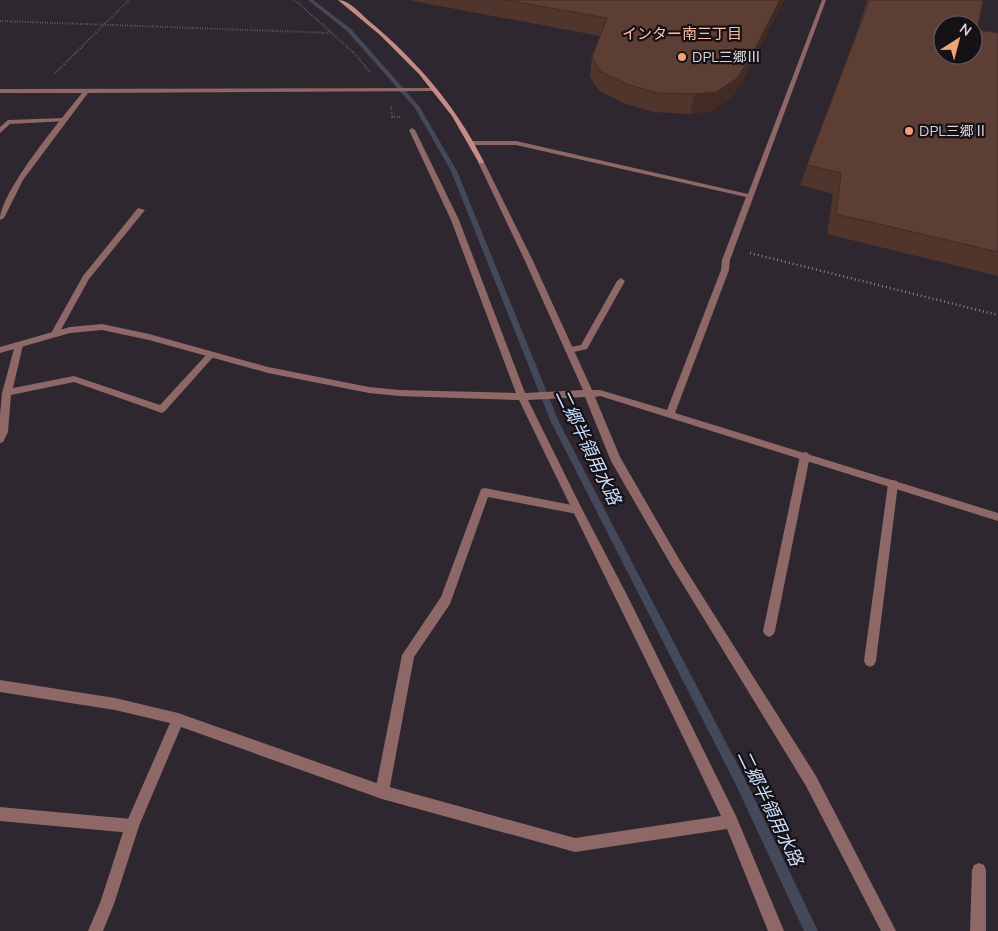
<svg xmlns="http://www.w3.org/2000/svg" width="998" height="931" font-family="'Nunito Sans','Noto Sans JP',sans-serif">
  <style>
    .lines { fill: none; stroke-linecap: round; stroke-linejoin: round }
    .stream { fill: #43495a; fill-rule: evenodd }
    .path-far1 { stroke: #8c858c; stroke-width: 2; stroke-dasharray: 0.5 2; stroke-linecap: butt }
    .path { stroke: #8c858c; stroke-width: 2.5; stroke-dasharray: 1 3; stroke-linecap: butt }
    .lane { fill: #8d6866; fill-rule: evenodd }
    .street { fill: #8d6866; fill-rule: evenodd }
    .secondary { fill: #c68b88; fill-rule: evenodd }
    .wall { fill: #50352d }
    .shaded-wall { fill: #412b24 }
    .building { fill: #5d3e34; stroke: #412b24; fill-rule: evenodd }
    .poi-dot { fill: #f0a27a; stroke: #151115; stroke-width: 2 }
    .labels { text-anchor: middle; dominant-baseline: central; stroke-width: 4.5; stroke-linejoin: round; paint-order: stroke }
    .far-poi-label { font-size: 14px; fill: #dad4da; stroke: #151115; text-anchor: start }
    .far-neighbourhood-label { font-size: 15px; fill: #fdc0a3; stroke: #151115 }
    .water-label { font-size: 18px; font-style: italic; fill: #c9defc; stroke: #151115 }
  </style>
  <rect width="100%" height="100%" fill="#2f272f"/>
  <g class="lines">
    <path class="stream" d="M308,0H313L351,29L419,106L457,171L559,422L744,777L818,931H804L736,785L551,422L451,171L415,108L347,31Z"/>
    <path class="path-far1" d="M295,0L355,54L370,72
      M0,21L332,33
      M55,73L129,0
      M391,107L392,117H400"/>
    <path class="path" d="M750,253L998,315"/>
    <path class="lane" d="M64,118L67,120L66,121L10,124L0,133V127L8,120Z
      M138,208L145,210L89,279L57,337H51L50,335L83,276Z
      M621,278L625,281L587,349L569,353L566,352L565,350L566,348L581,345L617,281Z
      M19,342L23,345L13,388L74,376L160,405L208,353L211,352L215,355L165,411L162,413L74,382L11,395L8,432L3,442L0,443V415L2,393L15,345Z
      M805,452L808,453L810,456L775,631L773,635L769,637L765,635L763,631L800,456L802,453Z
      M893,480L897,481L898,484L876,661L874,665L870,667L866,665L864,661L888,484L889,481Z
      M485,488L577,506L581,507L582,510L581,513L577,514L488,497L450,604L414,657L389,792L387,797L382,799L377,797L375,792L402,655L441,597L480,492L481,489Z
      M0,807L132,819L137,821L139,826L137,831L132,833L0,821Z
      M979,863L984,865L986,870V931H970L972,870L974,865Z"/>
    <path class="street" d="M822,0H826L730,260L729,270L675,413L998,513V521L600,396L595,397L620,457L679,559L816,776L896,931H881L806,786L671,565L611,461L585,397L528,400L581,507L627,595L736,816L784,931H768L727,829L575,852L382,799L181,727L139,826L114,904L103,931H88L100,903L125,826L170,723L115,710L0,692V680L115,698L178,713L382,785L575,838L721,816C655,677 586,539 519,400L399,396L369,393L268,373L149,340L102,330L70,333L0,353V347L70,327L102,324L149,334L268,367L369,387L399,390L516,393L451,220L409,130L412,128L415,130L459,220L525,393L583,390L525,261L478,162L481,160L484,162L533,261L592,390H600L667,410L721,270L722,260L746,197L516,145H472L469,143L472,141H516L748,194Z
      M435,88L438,90L437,91L88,93L23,180L4,218L0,220C0,192 62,118 82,93H0V89Z"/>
    <path class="secondary" d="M338,0C349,0 361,14 369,21C417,61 456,106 484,162L483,163H479L452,116L419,74L380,35Z"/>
  </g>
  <path class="wall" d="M408,0H784L743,81L731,99L712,111L690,114L654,112L626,104L599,91L590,77L592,57L600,36Z
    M867,0H983L977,30L998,33V276L827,234L833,194L800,185L858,29Z"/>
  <path class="shaded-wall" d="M780,0H784L743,81L731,99L712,111L690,114L695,94Z"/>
  <path class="building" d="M505,0H780L748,62L736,79L716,92L695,94L658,93L629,85L601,72L592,57L607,18Z
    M869,0H983L977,30L998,33V252L836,214L841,173L807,165L865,12ZM943,25H973V55H943Z"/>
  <g class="poi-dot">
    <circle cx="682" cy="57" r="5"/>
    <circle cx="909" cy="131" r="5"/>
  </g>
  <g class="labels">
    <g class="far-poi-label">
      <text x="692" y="57">DPL三郷Ⅲ</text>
      <text x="919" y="131">DPL三郷Ⅱ</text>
    </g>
    <g class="far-neighbourhood-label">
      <text x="682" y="34">インター南三丁目</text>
    </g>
    <g class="water-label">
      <text transform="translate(588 447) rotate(64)">二郷半領用水路</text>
      <text transform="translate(770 808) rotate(64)">二郷半領用水路</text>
    </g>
  </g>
  <g transform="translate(958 40) rotate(36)"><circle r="24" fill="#151115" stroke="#645f64"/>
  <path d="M0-4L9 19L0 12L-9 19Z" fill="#f0a27a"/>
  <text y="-8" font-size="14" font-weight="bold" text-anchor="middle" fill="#dad4da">N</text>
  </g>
</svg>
